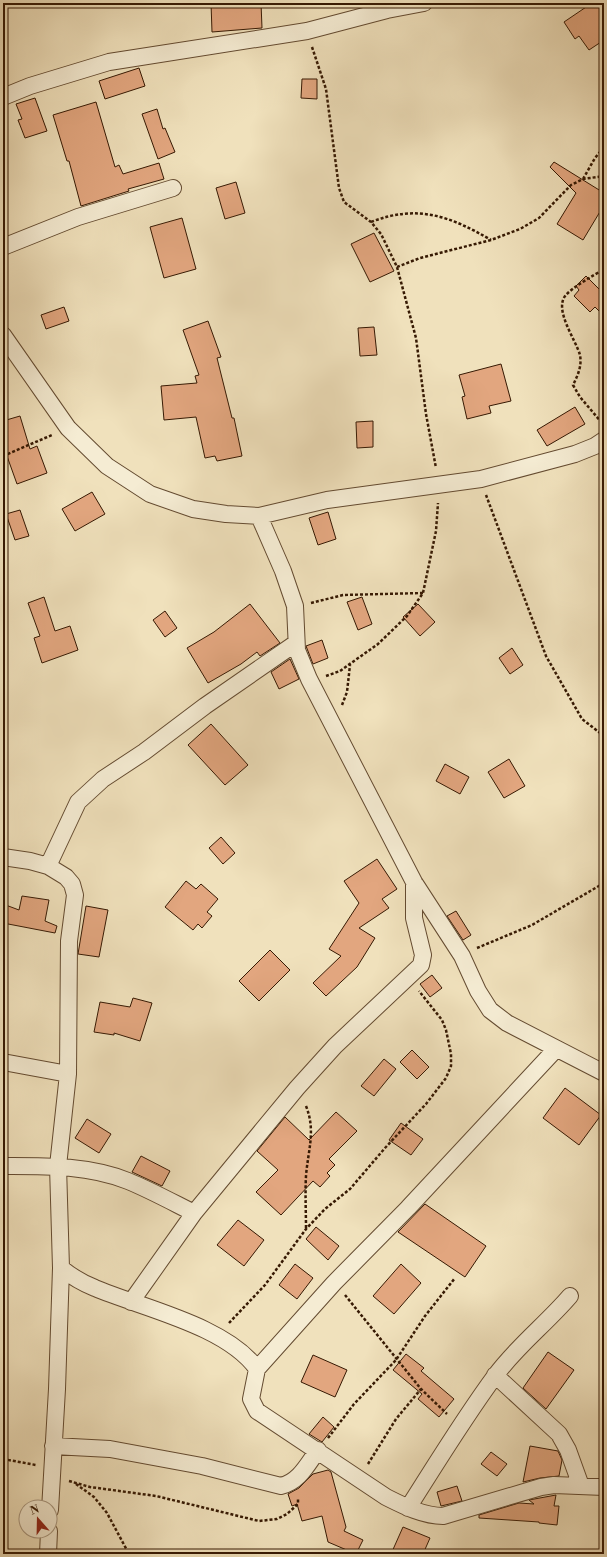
<svg xmlns="http://www.w3.org/2000/svg" width="607" height="1557" font-family="'Libre Bodoni',serif">
  <style>
    .building { fill: #e2a67f; stroke: #361903 }
    .lines { fill: none; stroke-linecap: round; stroke-linejoin: round }
    .minor-casing { stroke: #644b31; stroke-width: 18 }
    .path { stroke: #361903; stroke-width: 2.5; stroke-dasharray: 3 2; stroke-linecap: butt }
    .minor { stroke: #f5ecd3; stroke-width: 16 }
  </style>
  <rect width="100%" height="100%" fill="#f0e1bc"/>
  <filter id="stains"><feTurbulence type="fractalNoise" baseFrequency=".005" numOctaves="4"/><feColorMatrix values="0 0 0 0 .2 0 0 0 0 .09 0 0 0 0 .02 0 0 0 .5 -.17"/></filter>
  <radialGradient id="worn" r=".72"><stop offset=".6" stop-color="#630" stop-opacity="0"/><stop offset="1" stop-color="#630" stop-opacity=".3"/></radialGradient>
  <path class="building" d="M211,3H261L262,28L212,32Z
    M592,3H604V40L589,50L579,36L575,39L564,22Z
    M139,68L145,86L105,99L99,81Z
    M302,79H317V99L301,98Z
    M35,98L47,131L25,138L18,120L22,119L16,104Z
    M96,102L115,167L119,165L123,174L159,163L164,179L128,189L129,191L81,206L69,161H67L53,115Z
    M157,109L163,129L165,128L175,152L158,159L142,114Z
    M554,162L604,193V205L583,240L557,224L576,193L550,167Z
    M236,182L245,213L225,219L216,188Z
    M182,218L196,269L164,278L150,227Z
    M374,233L394,271L370,282L351,244Z
    M586,276L604,294V316L595,307L590,312L574,296L579,290L576,286Z
    M64,307L69,321L46,329L41,315Z
    M208,321L221,357L217,358L232,418H234L242,456L217,461L215,456L205,458L196,417L164,420L161,386L197,383L195,376L199,375L183,330Z
    M374,327L377,355L360,356L358,328Z
    M501,364L511,401L489,406L491,413L467,419L462,397L465,396L459,375Z
    M575,407L585,424L547,446L537,430Z
    M20,416L30,449L37,446L47,473L17,484L3,445V421Z
    M373,421V447L357,448L356,422Z
    M92,492L105,514L75,531L62,509Z
    M20,510L29,536L15,540L6,514Z
    M328,512L336,539L318,545L309,518Z
    M44,597L55,631L70,626L78,650L42,663L34,638L40,636L28,603Z
    M362,597L372,624L358,630L347,602Z
    M250,604L280,643L260,656L257,652L241,664L208,683L187,648L214,632Z
    M418,604L435,622L420,636L403,617Z
    M165,611L177,628L165,637L153,620Z
    M322,640L328,658L313,664L306,646Z
    M512,648L523,665L510,674L499,658Z
    M290,659L299,679L279,689L271,672Z
    M211,724L248,765L225,785L188,745Z
    M509,759L525,786L504,798L488,772Z
    M445,764L469,777L460,794L436,781Z
    M221,837L235,853L223,864L209,848Z
    M377,859L397,889L382,899L389,908L359,928L375,938L357,967L326,996L313,983L341,956L329,949L359,903L344,881Z
    M186,881L196,889L201,884L218,899L207,912L212,916L202,928L198,924L193,930L165,907Z
    M22,896L49,900L45,921L57,926L55,933L3,923V904L19,910Z
    M86,906L108,910L99,957L78,954Z
    M456,911L471,935L463,940L447,916Z
    M270,950L290,970L259,1001L239,981Z
    M432,975L442,988L430,997L420,984Z
    M133,998L152,1003L140,1041L114,1033V1035L94,1032L100,1002L130,1007Z
    M412,1050L429,1067L417,1079L400,1062Z
    M384,1059L396,1069L374,1096L361,1086Z
    M565,1088L601,1115L579,1145L543,1118Z
    M336,1112L357,1131L329,1159L335,1165L327,1173L330,1176L320,1187L313,1181L281,1215L256,1192L278,1170L257,1151L285,1117L309,1140Z
    M87,1119L111,1134L99,1153L75,1138Z
    M401,1123L423,1139L411,1155L389,1140Z
    M141,1156L170,1171L162,1186L132,1172Z
    M425,1204L486,1246L465,1277L398,1232Z
    M238,1220L264,1240L244,1266L217,1245Z
    M316,1227L339,1246L328,1260L306,1239Z
    M295,1264L313,1278L297,1299L279,1285Z
    M401,1264L421,1283L394,1314L373,1296Z
    M548,1352L574,1370L546,1409L523,1388Z
    M406,1354L424,1368L421,1371L454,1399L439,1417L418,1399L422,1394L393,1370Z
    M313,1355L347,1370L335,1397L301,1382Z
    M323,1417L334,1427L322,1442L309,1434Z
    M530,1446L558,1451L562,1460L559,1476L540,1478L523,1482Z
    M491,1452L507,1464L497,1476L481,1464Z
    M328,1470L331,1472L346,1527L344,1531L363,1540L356,1554L328,1542L322,1516L302,1521L297,1504L292,1506L288,1494L299,1488L313,1474Z
    M457,1486L462,1501L441,1506L437,1492Z
    M556,1495L554,1506H559L557,1525L539,1523V1522L479,1518V1515L519,1503L534,1504L529,1500Z
    M403,1527L430,1538L423,1554H391Z"/>
  <g class="lines">
    <defs>
      <path id="minor" d="M3,97L30,86L109,62L307,31L387,10L424,3
        M3,247L78,217L173,188
        M3,335L68,428L107,466L150,494L193,509L226,514L259,516L327,500L481,479L575,454L595,446L604,440
        M259,516L283,571L295,606L297,650L309,679L414,882L462,956L478,991L490,1010L507,1023L604,1073
        M3,857L30,861L48,866L66,877L72,884L75,895L69,941L68,1074L58,1166L61,1268L57,1389L50,1510
        M48,866L78,802L103,779L144,752L205,706L296,643
        M3,1062L68,1074
        M3,1166C44,1166 88,1165 128,1181C150,1190 172,1202 194,1213
        M61,1268C71,1276 82,1283 95,1288C142,1308 227,1326 257,1369L251,1399L257,1411L386,1497C404,1506 423,1516 443,1516L541,1487L554,1485L604,1487
        M131,1302L194,1213L297,1088L335,1046L421,965L423,955L414,918V882
        M257,1369L334,1283L408,1208L556,1049
        M495,1375L559,1434L568,1450L581,1486
        M53,1446L110,1449L202,1466L281,1486C299,1482 307,1465 318,1450
        M408,1508C436,1464 464,1418 495,1376C517,1346 546,1324 570,1296
        M48,1554L49,1531"/>
    </defs>
    <use href="#minor" class="minor-casing"/>
    <path class="path" d="M312,47L326,89L339,188L344,202L371,222L381,234L397,267L416,338L426,414L436,468
      M583,179L595,158L604,147
      M371,222C417,204 450,216 491,240
      M397,267L420,258L491,240L520,229L539,218L571,185L583,179L604,176
      M602,423L580,397L573,385C578,375 582,366 580,355C576,340 553,309 566,295C574,286 593,276 604,269
      M3,456L52,435
      M486,495L546,656L582,719L604,736
      M311,603L343,595L423,593
      M326,676L340,671L378,644L407,616L423,593L436,531L438,503
      M342,705L347,692L350,665
      M477,948L532,925L604,883
      M306,1106C316,1131 308,1150 306,1176C305,1194 306,1211 306,1229
      M345,1295L421,1389L447,1414
      M229,1323L265,1285L306,1229L325,1209L350,1189L385,1148L426,1104L446,1078L451,1066V1054L446,1030L442,1020L419,991
      M328,1438L354,1404L396,1360L425,1316L455,1278
      M3,1459L36,1465
      M368,1464L396,1419L421,1389
      M69,1481L90,1487L156,1496L259,1521L277,1519L287,1514L298,1504V1498
      M76,1484L94,1497L107,1513L129,1554"/>
    <use href="#minor" class="minor"/>
  </g>
  <rect width="607" height="1557" fill="none" stroke="#f0e1bc" stroke-width="16"/>
  <rect x="4" y="4" width="599" height="1549" fill="none" stroke="#361903" stroke-width="2"/>
  <rect x="8" y="8" width="591" height="1541" fill="none" stroke="#361903"/>
  <g transform="translate(38 1519) rotate(340)"><circle r="19" fill="#f5ecd3" stroke="#a99880"/>
  <path d="M0-3L7 15L0 10L-7 15Z" fill="#8f2418"/>
  <text y="-6" font-size="11" font-weight="bold" text-anchor="middle" fill="#361903">N</text>
  </g>
  <rect width="100%" height="100%" filter="url(#stains)"/>
  <rect width="100%" height="100%" fill="url(#worn)"/>
</svg>
